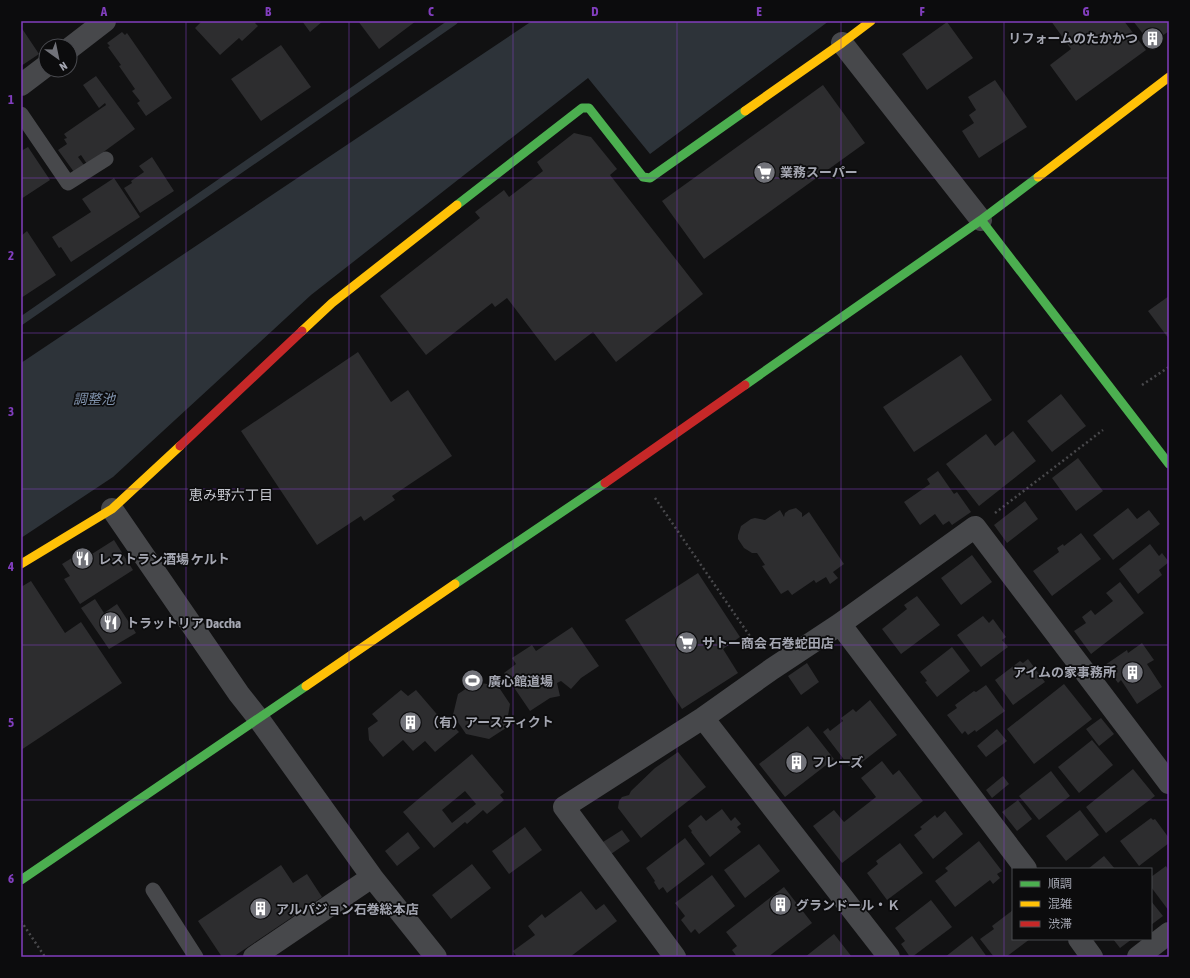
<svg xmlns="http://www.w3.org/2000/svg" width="1190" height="978" font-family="'Asap Condensed','Noto Sans JP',sans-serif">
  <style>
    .water { fill: #2d3339 }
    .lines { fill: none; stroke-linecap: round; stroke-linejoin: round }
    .stream { stroke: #2d3339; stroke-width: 8 }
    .building { fill: #2d2d2f; fill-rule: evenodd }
    .path { stroke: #49494c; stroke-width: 2.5; stroke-dasharray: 2 3; stroke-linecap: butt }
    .lane { stroke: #47484b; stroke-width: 15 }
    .street { stroke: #47484b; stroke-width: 22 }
    .fast { stroke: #4caf50; stroke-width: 9 }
    .slow { stroke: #ffc107; stroke-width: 9 }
    .jam { stroke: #c62828; stroke-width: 9 }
    .grid { fill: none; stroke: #813ebd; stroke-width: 1; stroke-opacity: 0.55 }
    .labels { text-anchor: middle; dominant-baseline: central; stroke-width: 3.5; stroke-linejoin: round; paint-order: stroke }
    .poi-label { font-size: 13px; font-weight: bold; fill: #a4a6b1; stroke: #0c0c0d; text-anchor: start }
    .water-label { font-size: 14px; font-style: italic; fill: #7e90a9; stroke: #0c0c0d }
    .neighbourhood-label { font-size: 14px; fill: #c4c6ce; stroke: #0c0c0d }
    .neatline { fill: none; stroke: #813ebd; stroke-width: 1.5 }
    .grid-label { font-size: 13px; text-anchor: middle; font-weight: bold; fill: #813ebd }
  </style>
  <rect width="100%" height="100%" fill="#111112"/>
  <path class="water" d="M532,21H829L650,154L588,78L311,295L113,477L21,538V363Z"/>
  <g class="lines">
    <path class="stream" d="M21,321L454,21"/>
  </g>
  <path class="building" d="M202,21H257L255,23L258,26L242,41L239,38L220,55L195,28Z
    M302,21H323L310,32Z
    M358,21H416L379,49Z
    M1051,21H1124L1146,50L1076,101L1050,65L1071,49Z
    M1133,21H1169V31L1151,44Z
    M947,22L973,58L927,90L902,54Z
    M21,27L39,54L21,66Z
    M122,32L125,35L127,33L172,98L146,116L137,103L140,101L132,91L135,89L119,66L121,65L108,47L110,46L107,43Z
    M281,45L311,87L261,121L231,79Z
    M96,76L135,129L87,164L81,155L78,157L84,165L74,172L58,150L67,144L64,139L67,138L64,134L106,105L105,103L99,108L83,85Z
    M995,80L1027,127L979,158L962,131L974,123L969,115L976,110L968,97Z
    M823,85L865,143L704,259L662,201Z
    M574,133L591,137L617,169L610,175L703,294L616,362L593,332L555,361L507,298L495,307L492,303L426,355L380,296L480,218L475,212L504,190L509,197L543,171L537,162Z
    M28,147L50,180L21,199V151Z
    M152,157L174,191L140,213L124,188L132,183L131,181L144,172L139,166Z
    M114,178L140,217L71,262L61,247L59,248L52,237L91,212L82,199Z
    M27,231L56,275L21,298V236Z
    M1169,296V339L1148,311Z
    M358,352L391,402L408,390L452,456L392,496L395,500L364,521L361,516L317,545L241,431Z
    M961,355L992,400L914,452L883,407Z
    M1061,394L1086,426L1052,452L1027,421Z
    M1013,431L1036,461L979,506L946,464L986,434L995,446Z
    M1078,458L1103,491L1076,511L1052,478Z
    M938,471L954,494L957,492L971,512L952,525L949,521L943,525L935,514L920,525L904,502L930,484L927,479Z
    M1025,501L1038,519L1007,543L994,525Z
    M796,508L802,513V517L809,512L844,564L833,572L838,578L830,584L826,577L816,583L814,580L792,595L788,590L781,594L762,566L765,565L757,553H752L744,548L738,539V535L741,526L751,519L755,518L765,520L780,510L784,517L785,513L789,510Z
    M1128,508L1137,519L1149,510L1160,524L1113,560L1093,535Z
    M1081,533L1101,559L1052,596L1033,571L1059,552L1057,548L1063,544L1064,546Z
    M114,540L133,570L80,604L64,579L70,576L62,564L80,553L84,559Z
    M1150,544L1159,556L1162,553L1169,562L1159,570L1162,575L1138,594L1119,569Z
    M972,555L992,582L961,605L941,578Z
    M698,573L740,637L723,649L738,673L682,709L625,620Z
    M31,581L65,633L81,622L122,683L21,750V587Z
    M1120,582L1144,613L1091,654L1074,631L1086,623L1082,617L1091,610L1095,615L1113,601L1106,593Z
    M917,596L940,625L901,654L882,629L907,609L904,605Z
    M95,599L104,613L117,604L136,633L109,649L81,608Z
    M983,616L989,623L993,619L1006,637L1002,640L1008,647L981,667L957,635Z
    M572,627L599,666L581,678L571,689L561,681L557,683L560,696L550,698L530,711L504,673L516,664L512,658L532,645L536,651Z
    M1142,643L1154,660L1147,664L1162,687L1137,704L1121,680L1118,683L1105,665L1127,650L1128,653Z
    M952,647L970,671L937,697L925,682L927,681L920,672Z
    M1028,659L1045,682L1013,705L995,680L1020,661L1023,663Z
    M807,663L819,682L801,695L788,676Z
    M476,682L498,686L510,704L506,728L489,739L466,734L453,715L458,694Z
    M1064,684L1092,719L1034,764L1007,729Z
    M986,685L1005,711L976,732L975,730L968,735L965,731L962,734L947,715L957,708L955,705L974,691L976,692Z
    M401,690L408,696L416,690L448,727L451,724L459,732L435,752L425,741L413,751L403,740L383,757L369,740L368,728L378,721L372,714Z
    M870,700L897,735L852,770L823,732L828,728L830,731L843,721L841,718L853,709L856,712Z
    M1101,718L1114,734L1099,746L1086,729Z
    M808,726L834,759L785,797L759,764Z
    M997,729L1007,741L986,757L977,746Z
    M1092,740L1113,765L1079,793L1058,767Z
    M678,752L706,787L641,838L618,808L619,801L622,797L629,795L631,791L655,768Z
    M472,754L504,792L500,795L504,800L487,814L483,810L467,824L465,822L434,848L403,812ZM465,791L476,804L452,823L442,810Z
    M882,761L893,775L899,770L923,801L842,863L813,826L834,810L844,822L876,797L861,778Z
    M1133,769L1155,796L1106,833L1086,807Z
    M1051,771L1070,796L1039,820L1019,796Z
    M1003,776L1009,784L992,798L986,790Z
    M1018,800L1032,819L1017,831L1002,812Z
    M722,809L731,821L735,817L741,824L737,827L741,832L710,857L691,832L692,831L688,826L701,815L706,821Z
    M1080,810L1099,835L1066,861L1046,836Z
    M945,811L963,834L933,859L914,835L922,829L920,827L935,815L937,818Z
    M1151,818L1153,820L1155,819L1169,838V843L1139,866L1120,841Z
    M525,827L542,850L509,874L492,851Z
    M622,830L630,841L611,854L603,842Z
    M408,832L420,848L397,866L385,851Z
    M685,838L705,864L667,893L663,887L659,890L654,882L655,881L646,868Z
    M979,841L1002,871L997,874L1000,878L993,884L990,880L955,907L935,881L948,871L945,868Z
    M900,843L923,873L887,900L867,873L878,864L876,861Z
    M759,844L780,871L745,898L724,870Z
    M1104,856L1115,869H1088Z
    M472,864L491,888L451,919L432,895Z
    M281,865L293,883L307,874L322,897L233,957H222L198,921Z
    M1166,866L1169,871V911L1151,887V877Z
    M712,875L735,906L699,934L695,929L691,933L681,920L685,916L675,903Z
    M784,887L812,923L768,957H737L732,950L737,946L726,932Z
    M581,891L596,910L604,904L617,921L570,957H517L513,951L535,935L528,926L542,914L545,918Z
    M931,900L952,927L912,957H910L901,944L905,941L895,928Z
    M1151,901L1163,916L1151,925Z
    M1013,910V939H1030L1006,957H994L980,939L994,929L992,926Z
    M834,934L852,957H805Z
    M972,936L987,957H945L968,939Z
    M1113,939H1132L1120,948Z"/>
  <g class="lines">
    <path class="path" d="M1142,385L1169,367
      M655,498L758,648
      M995,513L1103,430
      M21,921L45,957"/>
    <path class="lane" d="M21,114L68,183L106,159
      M153,890L196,957"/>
    <path class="street" d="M842,43L981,220
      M70,48L105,21
      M21,85L46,66
      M112,509L239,694L258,718L372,877L436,957
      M840,624L1026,869
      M703,718L889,957
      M1079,939L1092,957
      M254,957L372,877
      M675,957L564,807L703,718L772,669L840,624L975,527L1169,783
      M1138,957L1169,933"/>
    <path class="fast" d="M457,205L582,108H589L643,177L650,178L745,111
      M981,220L1169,464
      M745,385L981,220L1038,177
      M455,584L605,483
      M21,880L306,686"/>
    <path class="slow" d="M745,111L842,43L871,21
      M1038,177L1169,77
      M302,331L332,303L457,205
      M21,564L112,509L180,446
      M306,686L455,584"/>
    <path class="jam" d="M180,446L302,331
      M605,483L745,385"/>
  </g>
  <path class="grid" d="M186,21V957M349,21V957M513,21V957M677,21V957M841,21V957M1004,21V957M21,178H1169M21,333H1169M21,489H1169M21,645H1169M21,800H1169"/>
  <defs>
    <symbol id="building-disc" viewBox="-11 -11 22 22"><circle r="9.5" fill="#717279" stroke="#0c0c0d"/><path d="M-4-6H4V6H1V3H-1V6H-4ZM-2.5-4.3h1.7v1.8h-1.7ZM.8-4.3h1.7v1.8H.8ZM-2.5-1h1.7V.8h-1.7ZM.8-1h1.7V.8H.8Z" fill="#fff"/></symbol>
    <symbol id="supermarket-disc" viewBox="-11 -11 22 22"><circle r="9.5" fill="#717279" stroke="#0c0c0d"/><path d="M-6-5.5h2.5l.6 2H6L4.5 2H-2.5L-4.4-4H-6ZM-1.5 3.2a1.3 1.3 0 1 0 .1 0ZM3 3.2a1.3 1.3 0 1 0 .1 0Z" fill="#fff"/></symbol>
    <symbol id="restaurant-disc" viewBox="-11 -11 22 22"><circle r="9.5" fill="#717279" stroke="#0c0c0d"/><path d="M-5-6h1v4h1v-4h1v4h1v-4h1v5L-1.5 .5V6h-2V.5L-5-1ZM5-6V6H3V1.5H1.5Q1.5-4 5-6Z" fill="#fff"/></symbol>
    <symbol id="stadium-disc" viewBox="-11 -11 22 22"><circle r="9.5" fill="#717279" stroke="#0c0c0d"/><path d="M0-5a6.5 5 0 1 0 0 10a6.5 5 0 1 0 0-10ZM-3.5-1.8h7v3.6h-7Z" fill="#fff"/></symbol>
  </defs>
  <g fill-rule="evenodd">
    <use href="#building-disc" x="1140" y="26" width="25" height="25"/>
    <use href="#supermarket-disc" x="752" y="160" width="25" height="25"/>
    <use href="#restaurant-disc" x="70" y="546" width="25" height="25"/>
    <use href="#restaurant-disc" x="98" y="610" width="25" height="25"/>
    <use href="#supermarket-disc" x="674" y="630" width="25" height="25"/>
    <use href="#building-disc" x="1120" y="660" width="25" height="25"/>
    <use href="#stadium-disc" x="460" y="668" width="25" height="25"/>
    <use href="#building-disc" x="398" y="710" width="25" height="25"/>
    <use href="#building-disc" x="784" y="750" width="25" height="25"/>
    <use href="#building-disc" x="768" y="892" width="25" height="25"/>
    <use href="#building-disc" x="248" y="896" width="25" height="25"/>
  </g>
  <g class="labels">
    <g class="poi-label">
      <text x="1138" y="38" text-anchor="end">リフォームのたかかつ</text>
      <text x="780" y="172">業務スーパー</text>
      <text x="98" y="559">レストラン酒場 ケルト</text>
      <text x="126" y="623">トラットリア Daccha</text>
      <text x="702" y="643">サトー商会 石巻蛇田店</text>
      <text x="1116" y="672" text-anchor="end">アイムの家事務所</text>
      <text x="488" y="681">廣心館道場</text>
      <text x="426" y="722">（有）アースティクト</text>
      <text x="812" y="762">フレーズ</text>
      <text x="796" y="905">グランドール・Ｋ</text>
      <text x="276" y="909">アルパジョン石巻総本店</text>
    </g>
    <g class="water-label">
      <text x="94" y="399">調整池</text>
    </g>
    <g class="neighbourhood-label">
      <text x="231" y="495">恵み野六丁目</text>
    </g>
  </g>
  <rect width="1190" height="978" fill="none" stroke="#0c0c0d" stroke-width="44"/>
  <rect x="1012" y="868" width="140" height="72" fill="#0c0c0d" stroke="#494a4f"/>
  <rect x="1020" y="881" width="20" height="6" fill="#4caf50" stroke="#494a4f"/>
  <text x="1048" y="888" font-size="12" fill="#a4a6b1">順調</text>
  <rect x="1020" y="901" width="20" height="6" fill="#ffc107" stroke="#494a4f"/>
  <text x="1048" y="908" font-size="12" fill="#a4a6b1">混雑</text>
  <rect x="1020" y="921" width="20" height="6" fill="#c62828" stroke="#494a4f"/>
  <text x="1048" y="928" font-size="12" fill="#a4a6b1">渋滞</text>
  <g transform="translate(58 58) rotate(147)"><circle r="19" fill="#0c0c0d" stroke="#494a4f"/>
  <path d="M0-3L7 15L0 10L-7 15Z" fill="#717279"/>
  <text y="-6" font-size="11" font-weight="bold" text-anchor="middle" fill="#a4a6b1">N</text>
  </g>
  <rect x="22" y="22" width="1146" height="934" class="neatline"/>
  <g class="grid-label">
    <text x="104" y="16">A</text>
    <text x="268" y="16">B</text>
    <text x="431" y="16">C</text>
    <text x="595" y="16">D</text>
    <text x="759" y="16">E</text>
    <text x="922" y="16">F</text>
    <text x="1086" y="16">G</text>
    <text x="11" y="104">1</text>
    <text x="11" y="260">2</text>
    <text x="11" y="416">3</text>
    <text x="11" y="571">4</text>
    <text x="11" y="727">5</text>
    <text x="11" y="883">6</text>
  </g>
</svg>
